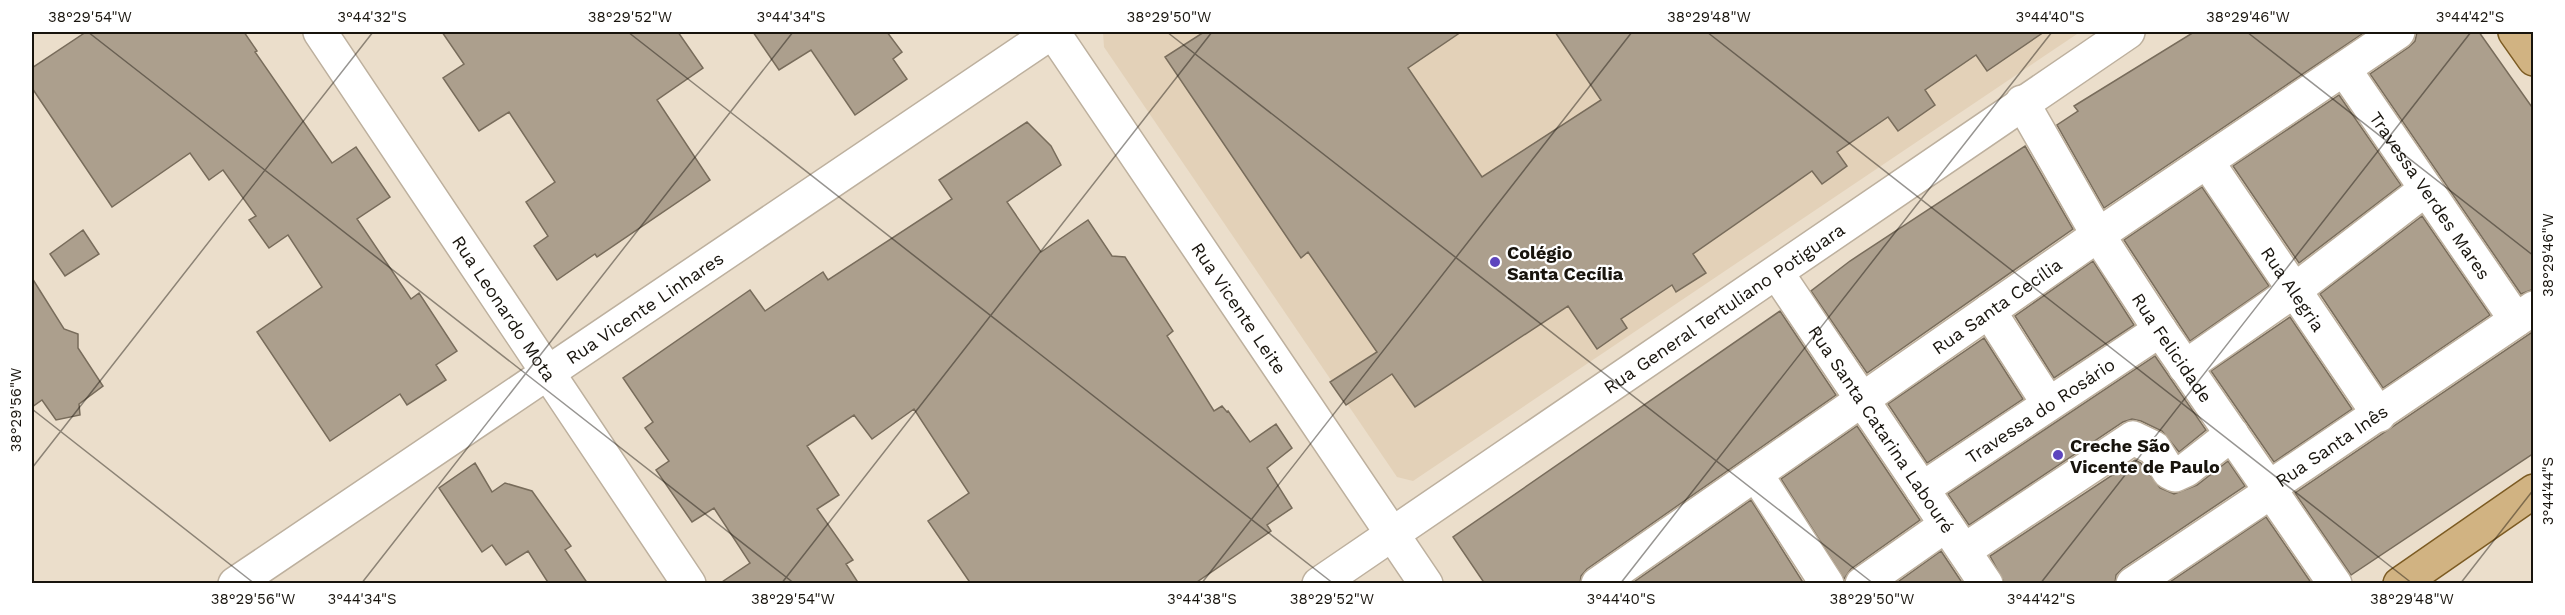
<svg xmlns="http://www.w3.org/2000/svg" width="2565" height="615" font-family="'Work Sans',sans-serif">
  <style>
    .built { fill: #e3d1b8 }
    .building { fill: #ac9f8d; stroke: #786c5b; stroke-width: 1.5 }
    .lines { fill: none; stroke-linecap: round; stroke-linejoin: round }
    .minor-casing { stroke: #bdb09e; stroke-width: 36 }
    .primary-casing { stroke: #7c5b22; stroke-width: 36 }
    .minor { stroke: #fff; stroke-width: 33 }
    .primary { stroke: #d1b382; stroke-width: 33 }
    .ticks { fill: none; stroke: #18140d; stroke-width: 1.5; stroke-opacity: 0.45 }
    .poi-dot { fill: #5d45be; stroke: #fff; stroke-width: 2 }
    .labels { text-anchor: middle; dominant-baseline: central; stroke-width: 4.5; stroke-linejoin: round; paint-order: stroke }
    .street-label { font-size: 18px; fill: #18140d; stroke: #fff }
    .poi-label { font-size: 18px; font-weight: bold; fill: #18140d; stroke: #fff; text-anchor: start }
    .neatline { fill: none; stroke: #18140d; stroke-width: 2 }
    .ticks-label { font-size: 15px; text-anchor: middle; fill: #18140d }
  </style>
  <rect width="100%" height="100%" fill="#ebdecb"/>
  <path class="built" d="M1103,32H2080L1413,481L1397,477L1104,47Z"/>
  <path class="building" d="M86,32H244L257,51L255,52L332,163L356,147L390,197L357,219L411,299L419,293L457,351L436,365L446,380L407,405L400,394L330,441L257,332L322,287L288,235L269,248L249,220L256,216L223,170L209,180L190,153L112,207L32,88V68Z
    M442,32H678L703,68L657,100L710,180L597,257L595,254L557,280L534,246L548,236L526,202L555,182L509,112L479,131L443,78L464,64Z
    M753,32H887L902,52L893,59L907,79L855,115L811,50L779,70Z
    M1204,32H1461L1408,68L1482,177L1601,100L1555,32H2044L1987,71L1976,55L1925,90L1935,105L1898,131L1888,117L1837,152L1847,166L1822,184L1812,171L1693,254L1706,273L1676,292L1672,285L1621,319L1627,328L1597,349L1568,306L1415,407L1392,374L1346,405L1330,382L1377,352L1308,252L1301,258L1165,57Z
    M2194,32H2365L2104,208L2057,125L2078,111L2074,106Z
    M2417,32H2479L2534,110V289L2521,294L2370,74L2409,47L2415,41Z
    M2339,95L2401,185L2299,263L2233,166Z
    M1027,122L1051,146L1061,165L1007,202L1041,252L1088,220L1112,256L1125,257L1173,331L1167,336L1214,411L1222,406L1227,412L1228,411L1250,442L1276,424L1292,448L1267,468L1292,508L1267,525L1271,531L1194,584H971L928,521L969,493L914,409L872,439L854,415L807,446L839,495L817,509L853,560L846,564L859,584H719L750,563L714,508L692,522L656,470L669,461L645,428L653,422L623,378L750,290L765,311L823,272L828,280L952,199L939,180Z
    M2025,146L2073,229L1867,373L1811,291L1850,261Z
    M2202,187L2269,286L2190,341L2124,240Z
    M2422,216L2490,315L2383,388L2320,294Z
    M83,230L99,254L65,276L50,254Z
    M2093,261L2134,325L2054,378L2015,316Z
    M32,278L64,329L78,334V348L103,386L79,404L80,415L56,420L42,400L32,407Z
    M1780,311L1836,395L1587,569L1581,576L1580,584H1485L1453,537Z
    M2290,317L2352,409L2274,462L2211,371Z
    M2534,331V453L2351,575L2295,493Z
    M1984,338L2023,399L1927,463L1888,404Z
    M2155,356L2206,430L2179,452L2162,431L2141,421L2132,419L2123,422L1969,525L1948,494Z
    M1857,426L1920,520L1851,569L1844,579L1781,479Z
    M2135,460L2141,463L2160,488L2174,494L2197,485L2228,461L2245,486L2123,568L2116,575L2115,584H2005L1990,556Z
    M475,463L492,492L505,483L532,491L571,546L565,550L588,584H549L528,551L506,565L492,545L482,552L439,488Z
    M1751,500L1804,584H1631Z
    M2266,517L2312,584H2167Z
    M1941,551L1963,584H1895Z"/>
  <g class="lines">
    <defs>
      <g id="minor">
        <path id="s1" d="M320,32L689,584"/>
        <path id="s2" d="M1053,32L1426,584"/>
        <path id="s3" d="M2344,69L2516,320"/>
        <path id="s4" d="M2022,102L2098,235L2160,330L2335,584"/>
        <path id="s5" d="M2208,163L2379,415"/>
        <path id="s6" d="M1777,273L1986,584"/>
        <path d="M1989,311L2048,403"/>
        <path d="M2185,367L2295,290L2426,189"/>
        <path d="M1756,474L1827,584"/>
        <path id="s7" d="M1922,489L2160,330"/>
        <path d="M1965,550L2133,438L2154,448L2169,472L2175,475L2186,470L2232,434"/>
        <path id="s8" d="M235,584L1052,32"/>
        <path id="s9" d="M1319,584L2128,32"/>
        <path id="s10" d="M1598,584L2098,235L2398,32"/>
        <path d="M1862,584L1946,525"/>
        <path id="s11" d="M2133,584L2266,495L2270,487L2534,308"/>
      </g>
      <path id="primary" d="M2515,32L2534,59
        M2400,584L2534,491"/>
    </defs>
    <use href="#minor" class="minor-casing"/>
    <use href="#primary" class="primary-casing"/>
    <use href="#minor" class="minor"/>
    <use href="#primary" class="primary"/>
  </g>
  <path class="ticks" d="M88,32L795,584M628,32L1334,584M1167,32L1874,584M1707,32L2413,584M2247,32L2534,256M32,409L255,584M32,468L373,32M361,584L793,32M781,584L1212,32M1201,584L1632,32M1620,584L2052,32M2040,584L2471,32M2460,584L2534,489"/>
  <g class="poi-dot">
    <circle cx="1495" cy="262" r="6"/>
    <circle cx="2058" cy="455" r="6"/>
  </g>
  <g class="labels">
    <g class="street-label">
      <text stroke="none"><textPath href="#s3" startOffset="153">Travessa Verdes Mares</textPath></text>
      <text stroke="none"><textPath href="#s5" startOffset="152">Rua Alegria</textPath></text>
      <text stroke="none"><textPath href="#s8" startOffset="494">Rua Vicente Linhares</textPath></text>
      <text stroke="none"><textPath href="#s10" startOffset="486">Rua Santa Cecília</textPath></text>
      <text stroke="none"><textPath href="#s2" startOffset="333">Rua Vicente Leite</textPath></text>
      <text stroke="none"><textPath href="#s1" startOffset="332">Rua Leonardo Mota</textPath></text>
      <text stroke="none"><textPath href="#s9" startOffset="490">Rua General Tertuliano Potiguara</textPath></text>
      <text stroke="none"><textPath href="#s4" startOffset="288">Rua Felicidade</textPath></text>
      <text stroke="none"><textPath href="#s7" startOffset="142">Travessa do Rosário</textPath></text>
      <text stroke="none"><textPath href="#s6" startOffset="188">Rua Santa Catarina Labouré</textPath></text>
      <text stroke="none"><textPath href="#s11" startOffset="243">Rua Santa Inês</textPath></text>
    </g>
    <g class="poi-label">
      <text x="1507" y="252">Colégio<tspan x="1507" dy="21">Santa Cecília</tspan></text>
      <text x="2070" y="445">Creche São<tspan x="2070" dy="21">Vicente de Paulo</tspan></text>
    </g>
  </g>
  <rect width="2565" height="615" fill="none" stroke="#ffffff" stroke-width="66"/>
  <rect x="33" y="33" width="2499" height="549" class="neatline"/>
  <g class="ticks-label">
    <text x="90" y="22">38°29'54"W</text>
    <text x="372" y="22">3°44'32"S</text>
    <text x="630" y="22">38°29'52"W</text>
    <text x="791" y="22">3°44'34"S</text>
    <text x="1169" y="22">38°29'50"W</text>
    <text x="1709" y="22">38°29'48"W</text>
    <text x="2050" y="22">3°44'40"S</text>
    <text x="2248" y="22">38°29'46"W</text>
    <text x="2470" y="22">3°44'42"S</text>
    <text transform="translate(2548 255) rotate(-90)" y="5">38°29'46"W</text>
    <text transform="translate(16 410) rotate(-90)" y="5">38°29'56"W</text>
    <text transform="translate(2548 491) rotate(-90)" y="5">3°44'44"S</text>
    <text x="253" y="604">38°29'56"W</text>
    <text x="362" y="604">3°44'34"S</text>
    <text x="793" y="604">38°29'54"W</text>
    <text x="1202" y="604">3°44'38"S</text>
    <text x="1332" y="604">38°29'52"W</text>
    <text x="1621" y="604">3°44'40"S</text>
    <text x="1872" y="604">38°29'50"W</text>
    <text x="2041" y="604">3°44'42"S</text>
    <text x="2412" y="604">38°29'48"W</text>
  </g>
</svg>
